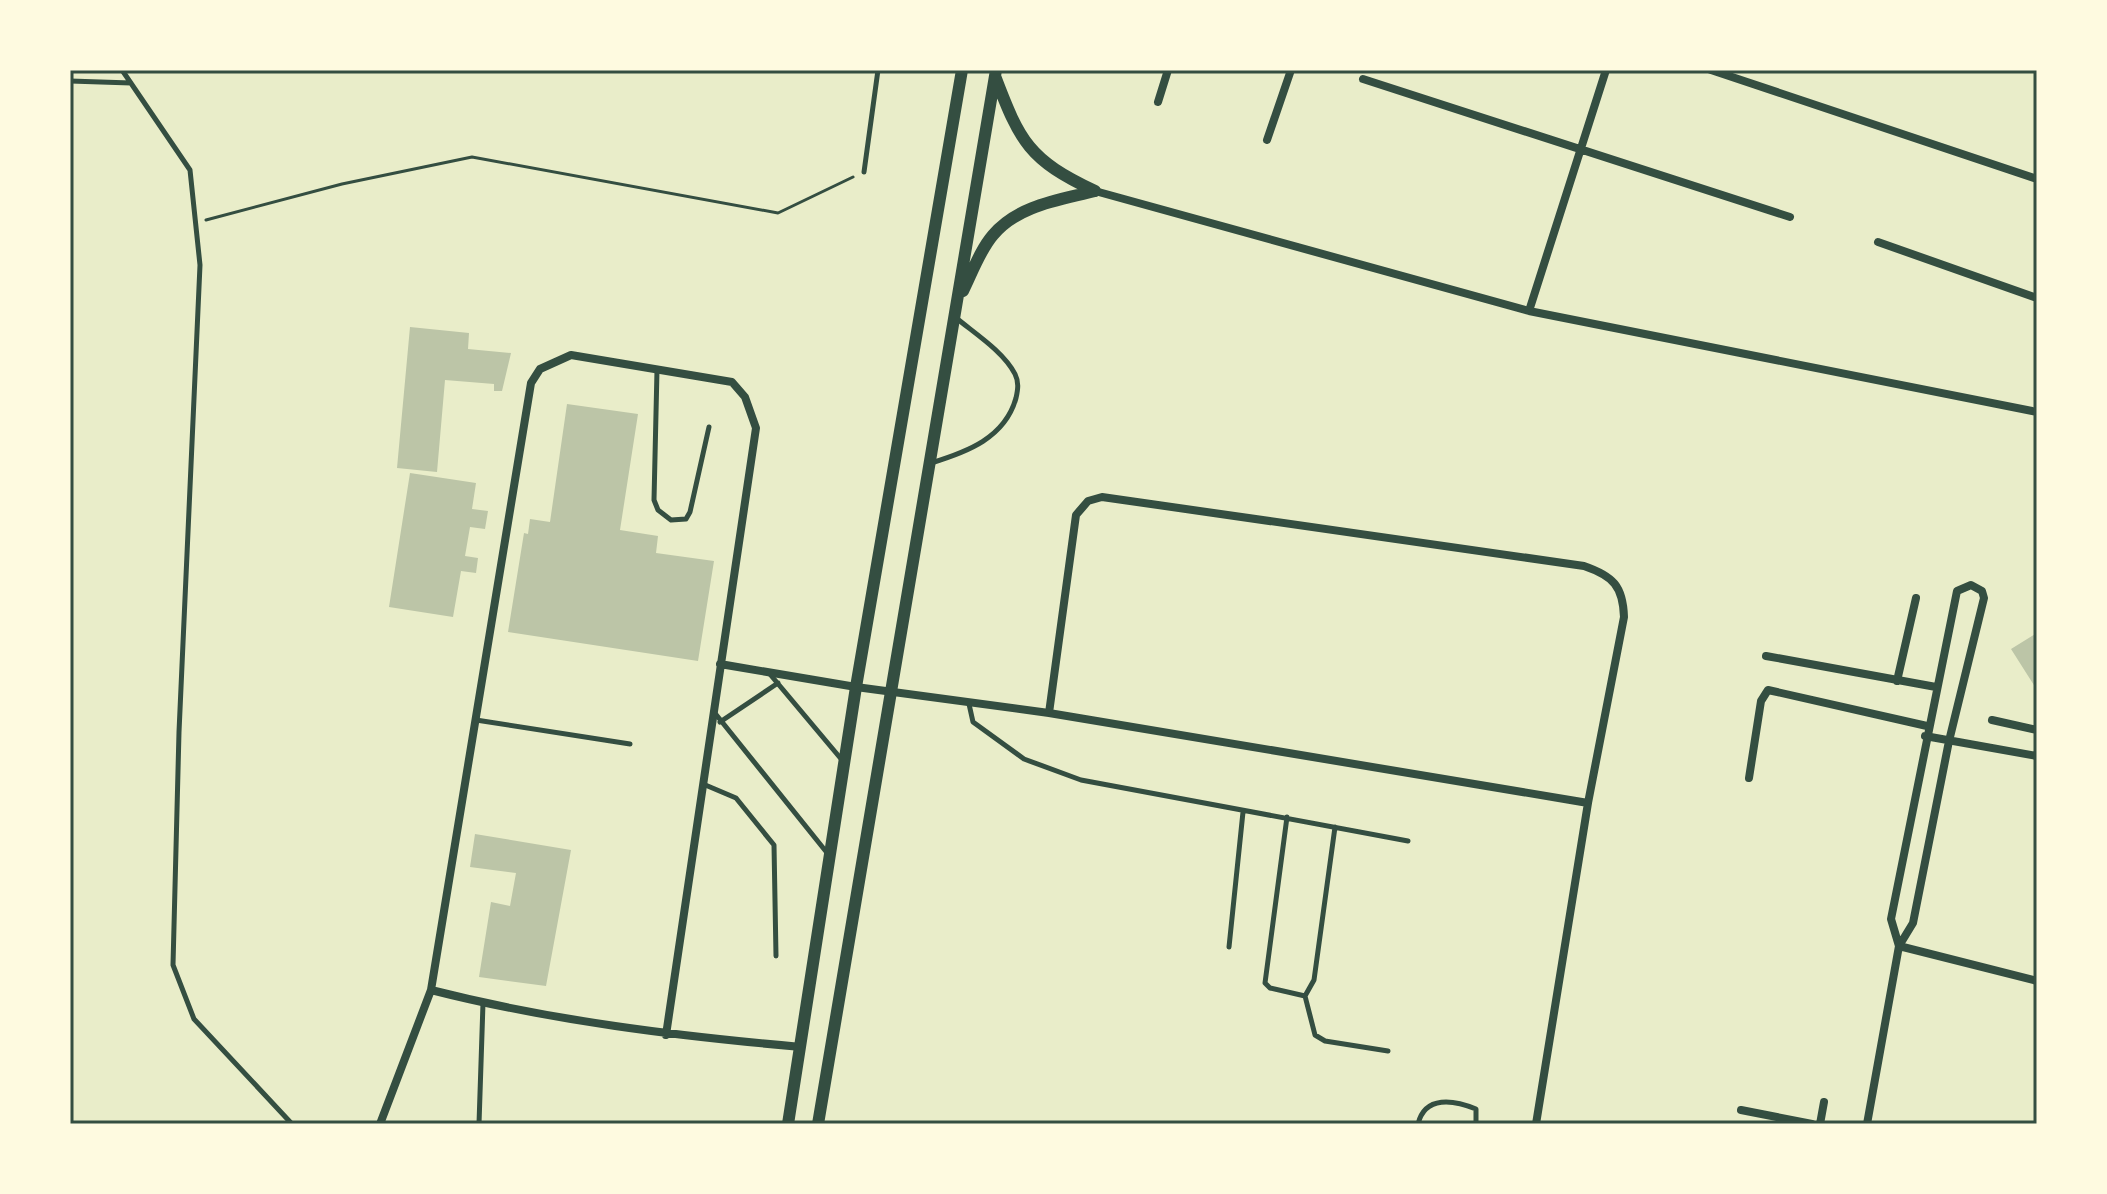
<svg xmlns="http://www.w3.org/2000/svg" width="2107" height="1194" font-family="Cabin,sans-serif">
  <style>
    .building { fill: #bcc5a7 }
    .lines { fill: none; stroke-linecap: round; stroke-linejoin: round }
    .path { stroke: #344e41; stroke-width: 3 }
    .service { stroke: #344e41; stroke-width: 5 }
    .minor { stroke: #344e41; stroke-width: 8 }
    .tertiary { stroke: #344e41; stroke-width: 12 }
    .neatline { fill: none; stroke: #344e41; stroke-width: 3 }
  </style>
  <rect width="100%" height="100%" fill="#e9edc9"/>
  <path class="building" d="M410,327L469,333L468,349L511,353L502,391H494V384L445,380L437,472L397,468Z
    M567,404L638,414L620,530L658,536L656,553L714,561L698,661L508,632L524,533L528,534L530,519L550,522Z
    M410,473L476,483L472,509L488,511L485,529L470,527L465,556L478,558L476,573L461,571L453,617L389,607Z
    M2037,633V690L2011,649Z
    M475,834L571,850L546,986L479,977L491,902L510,906L516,873L470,867Z"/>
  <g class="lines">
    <path class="path" d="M206,220L342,184L472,157L778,213L853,177"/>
    <path class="service" d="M122,70L190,170L200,265L179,732L173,965L194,1019L292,1124
      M70,81L131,83
      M864,172L878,70
      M657,370L654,500L658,510L671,520L686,519L690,512L709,427
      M931,463C967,452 1005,438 1016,398C1018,389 1019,382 1015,374C1003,351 974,333 955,317
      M769,673L842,760
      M969,704L973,722L1024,759L1081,780L1408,841
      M714,712L828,854
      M476,720L630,744
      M720,722L778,683
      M703,784L736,798L774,845L776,956
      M1287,817L1265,983L1270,988L1305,996L1314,980L1335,827
      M1229,947L1243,812
      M1305,996L1315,1035L1325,1041L1388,1051
      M479,1124L483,1003
      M1418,1124C1425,1095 1454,1100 1476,1109V1124"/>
    <path class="minor" d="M1711,70L2037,179
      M1363,79L1790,217
      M1158,102L1168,70
      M1267,140L1291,70
      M1095,191L1529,311L2037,412
      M1878,242L2037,298
      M1529,311L1606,70
      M1766,656L1936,687
      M720,664L856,687L1049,713L1588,803
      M1897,681L1916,598
      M1049,713L1076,515L1088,501L1102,497L1584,566C1613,576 1623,586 1624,617L1588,803L1536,1124
      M1992,720L2037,730
      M1925,736L2037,756
      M1749,778L1761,701L1768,690L1927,726
      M1899,946L2037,981
      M666,1035L756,428L745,397L732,382L571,355L540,369L531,383L431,990C553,1021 677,1036 801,1047
      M1741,1110L1812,1124
      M380,1124L431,990
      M1820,1124L1824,1102
      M1867,1124L1899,946L1913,923L1949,741L1984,598L1982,591L1971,585L1957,591L1891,919L1899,946"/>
    <path class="tertiary" d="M995,76C1020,142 1029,160 1095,191
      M963,291C972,273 980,250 993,235C1018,205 1060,200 1095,191
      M788,1124L856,687L962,70
      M818,1124L996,70"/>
  </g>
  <rect width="2107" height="1194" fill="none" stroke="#fefae0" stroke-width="144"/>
  <rect x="72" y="72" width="1963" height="1050" class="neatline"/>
</svg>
